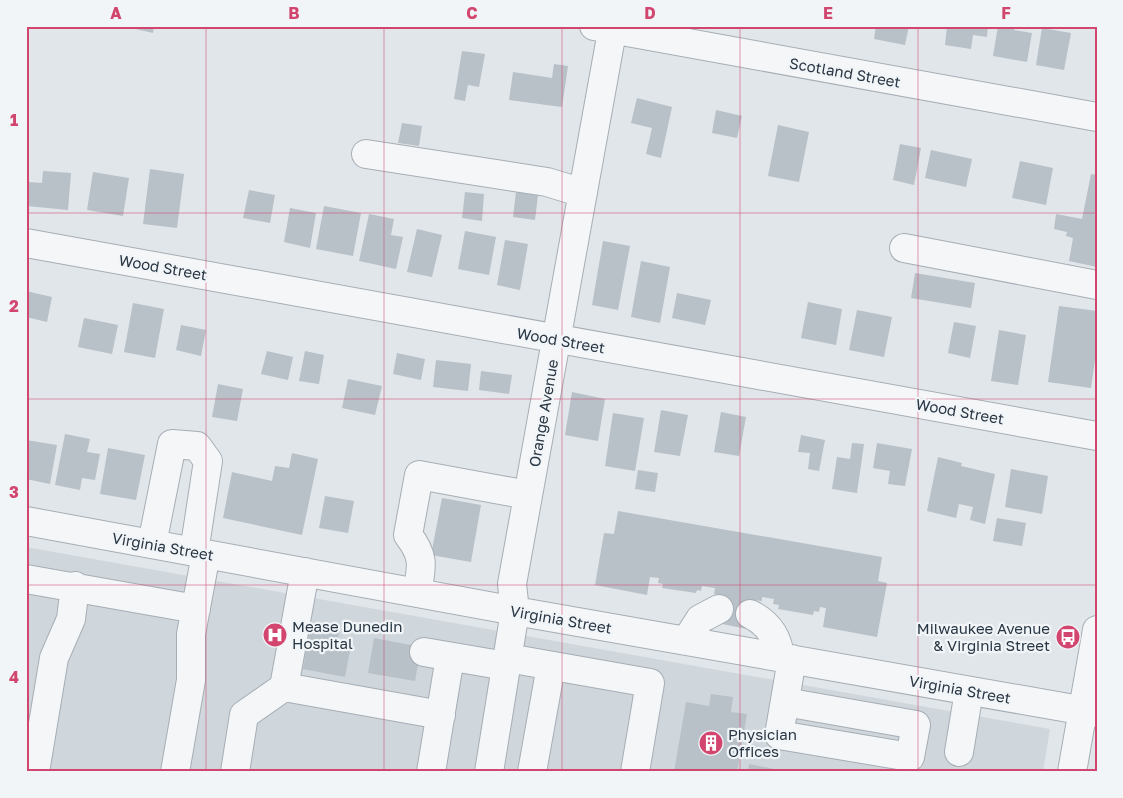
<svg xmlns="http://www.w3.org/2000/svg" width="1123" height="798" font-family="'Golos Text',sans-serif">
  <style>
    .built { fill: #cfd6dc }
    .building { fill: #b8c0c8 }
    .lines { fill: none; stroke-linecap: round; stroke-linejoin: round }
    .minor-casing { stroke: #a6aeb5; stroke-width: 30 }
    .minor { stroke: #f4f6f8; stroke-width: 28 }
    .grid { fill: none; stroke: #d1456e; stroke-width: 1; stroke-opacity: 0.55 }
    .labels { text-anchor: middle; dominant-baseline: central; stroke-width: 4.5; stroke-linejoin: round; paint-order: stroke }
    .street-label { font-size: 15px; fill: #293643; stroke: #f1f5f8 }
    .poi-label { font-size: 15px; fill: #293643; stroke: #f1f5f8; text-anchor: start }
    .neatline { fill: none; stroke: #d1456e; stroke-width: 2 }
    .grid-label { font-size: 16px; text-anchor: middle; font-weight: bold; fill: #d1456e }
  </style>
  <rect width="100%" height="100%" fill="#e1e6ea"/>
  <path class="built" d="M26,547L1050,729L1043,772H26Z"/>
  <path class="building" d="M123,26H154L153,33Z
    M876,26H909L905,45L874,39Z
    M947,26H988L987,37L973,35L971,49L945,45Z
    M998,26H1015L1014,30L1032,33L1027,62L993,56Z
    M1042,28L1071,33L1064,70L1036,65Z
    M462,51L485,54L479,87L468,85L465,101L454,99Z
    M554,64L568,66L562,107L509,100L513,72L552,78Z
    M637,98L672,107L661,158L646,154L652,128L631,123Z
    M716,110L742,116L737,138L712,133Z
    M402,123L422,126L419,146L398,143Z
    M778,125L809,132L799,182L768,176Z
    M900,144L921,148L914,185L893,180Z
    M931,150L972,159L966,187L925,178Z
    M1020,161L1053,168L1046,205L1012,198Z
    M150,169L184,174L177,228L143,224Z
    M43,171L71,173L68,210L27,206L29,182L42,183Z
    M93,172L129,178L123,216L87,210Z
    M1091,174L1097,175V267L1069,261L1073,238L1066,236L1067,232L1054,229L1056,214L1082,219Z
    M249,190L275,195L270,223L243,218Z
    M465,192L484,194L482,221L462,218Z
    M516,192L538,195L535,220L513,217Z
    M324,206L361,213L353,256L316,249Z
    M290,208L316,213L310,248L284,242Z
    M369,214L394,219L391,235L403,237L396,269L359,261Z
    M417,229L442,235L432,277L407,272Z
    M465,231L496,237L489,275L458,269Z
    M505,240L528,244L520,290L497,285Z
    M603,241L630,246L618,310L592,305Z
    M641,261L670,267L660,323L631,317Z
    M915,273L975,283L971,308L911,298Z
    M26,291L52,297L47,322L26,317Z
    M677,293L711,300L705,325L672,318Z
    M808,302L842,309L836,345L801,338Z
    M133,303L164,309L155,358L124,352Z
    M1059,306L1097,311V346L1091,388L1048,382Z
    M857,310L892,317L884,357L849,350Z
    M84,318L118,325L112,354L78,347Z
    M954,322L976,326L970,358L948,353Z
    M181,325L206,330L201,356L176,350Z
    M999,330L1026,335L1018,385L991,381Z
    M267,351L293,357L288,380L261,374Z
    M305,351L324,355L319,384L299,381Z
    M397,353L425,359L421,380L393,374Z
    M436,360L471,364L468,391L433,387Z
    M481,371L512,375L509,394L479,390Z
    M348,379L382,386L375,415L342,408Z
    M218,384L243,389L237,421L212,417Z
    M572,392L605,399L598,441L565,435Z
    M661,410L688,415L680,456L654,452Z
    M721,412L746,417L739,456L714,452Z
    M613,413L644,418L635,471L605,466Z
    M65,434L90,439L87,452L100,454L95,480L82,478L80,490L55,485Z
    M801,435L825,440L819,471L808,469L810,453L798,452Z
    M26,440L57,445L50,484L26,479Z
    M852,443L864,444L857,493L832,489L837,457L850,459Z
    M877,443L912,449L905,486L888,484L890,471L873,468Z
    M108,448L145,455L136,500L100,494Z
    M292,453L318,459L302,535L223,518L232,472L272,481L275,466L289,468Z
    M938,457L962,463L961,466L995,474L985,524L970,520L973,507L959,504L956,518L927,511Z
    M1011,469L1048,476L1042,514L1005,507Z
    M638,470L658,473L655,492L635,489Z
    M325,496L354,501L348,533L319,528Z
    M442,498L481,505L471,562L431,555Z
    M618,511L882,557L878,581L887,583L877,637L823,627L826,608L820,607L819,612L814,611L813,615L778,609L779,605L773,604L774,599L762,597V601L752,600L747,629L717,623L722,595L714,594L715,588L702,586L701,591L697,590L696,593L662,588L663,584L658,583L659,578L650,577L647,595L595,585L604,533L614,534Z
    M997,518L1026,523L1022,546L993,541Z
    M311,622L340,627L337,643L351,645L345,677L303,669Z
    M374,638L421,647L415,681L368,673Z
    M711,694L733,697L731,712L747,714L737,772H674L686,702L709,706Z
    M749,764L784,771V772H748Z"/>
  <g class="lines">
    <defs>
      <path id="minor" d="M594,26L1097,117
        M366,154L547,182L583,193
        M26,243L1097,436
        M904,248L1097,285
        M26,521L515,611L1097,713
        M152,544L172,444L197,446L208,461L194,552
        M26,579L196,609
        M417,593C422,566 425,557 408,535L419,475L528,495
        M750,614C768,623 778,637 780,657
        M686,641L700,619L719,609
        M424,652L506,666
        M508,658L650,683L635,772
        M284,687L441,715
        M785,702L916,725L910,757L779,735L792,659
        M959,752L969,691
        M35,772L54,658L71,619L75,586
        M175,772L191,680V634L206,554
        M235,772L244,715L284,687L305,572
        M431,772L450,657
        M489,772L515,611L512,584L613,26
        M532,772L551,666
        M1072,772L1097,630"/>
    </defs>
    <use href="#minor" class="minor-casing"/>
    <use href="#minor" class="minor"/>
  </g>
  <path class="grid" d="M206,26V772M384,26V772M562,26V772M740,26V772M918,26V772M26,213H1097M26,399H1097M26,585H1097"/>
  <defs>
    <symbol id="hospital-disc" viewBox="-11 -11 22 22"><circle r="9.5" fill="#d1456e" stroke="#f1f5f8"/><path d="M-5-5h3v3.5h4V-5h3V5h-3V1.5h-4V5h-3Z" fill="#fff"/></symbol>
    <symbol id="bus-disc" viewBox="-11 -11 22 22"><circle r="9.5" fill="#d1456e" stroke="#f1f5f8"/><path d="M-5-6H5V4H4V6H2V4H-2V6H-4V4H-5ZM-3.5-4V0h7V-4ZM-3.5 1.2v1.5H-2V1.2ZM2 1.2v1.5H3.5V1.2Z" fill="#fff"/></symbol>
    <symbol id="building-disc" viewBox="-11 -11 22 22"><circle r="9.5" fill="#d1456e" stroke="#f1f5f8"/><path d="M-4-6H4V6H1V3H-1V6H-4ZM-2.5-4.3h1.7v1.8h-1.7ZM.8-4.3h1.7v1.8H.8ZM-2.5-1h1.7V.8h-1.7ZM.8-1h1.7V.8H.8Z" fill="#fff"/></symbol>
  </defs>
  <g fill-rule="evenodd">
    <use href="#hospital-disc" x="261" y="621" width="28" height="28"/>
    <use href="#bus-disc" x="1054" y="623" width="28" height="28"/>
    <use href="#building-disc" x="697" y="729" width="28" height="28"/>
  </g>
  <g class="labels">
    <g class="street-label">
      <text transform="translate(845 72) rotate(10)">Scotland Street</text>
      <text transform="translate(163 267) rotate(10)">Wood Street</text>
      <text transform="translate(561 340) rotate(10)">Wood Street</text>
      <text transform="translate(960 411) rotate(10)">Wood Street</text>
      <text transform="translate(543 413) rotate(-80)">Orange Avenue</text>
      <text transform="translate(163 546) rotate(10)">Virginia Street</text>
      <text transform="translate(561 619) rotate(10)">Virginia Street</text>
      <text transform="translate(960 689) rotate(10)">Virginia Street</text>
    </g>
    <g class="poi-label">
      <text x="292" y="626">Mease Dunedin<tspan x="292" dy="17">Hospital</tspan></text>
      <text x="1050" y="628" text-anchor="end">Milwaukee Avenue<tspan x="1050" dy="17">&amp; Virginia Street</tspan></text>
      <text x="728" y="734">Physician<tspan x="728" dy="17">Offices</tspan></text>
    </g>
  </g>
  <rect width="1123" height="798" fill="none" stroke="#f1f5f8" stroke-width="55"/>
  <rect x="28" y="28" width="1068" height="742" class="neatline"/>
  <g class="grid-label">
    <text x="116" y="19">A</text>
    <text x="294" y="19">B</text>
    <text x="472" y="19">C</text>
    <text x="650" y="19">D</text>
    <text x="828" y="19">E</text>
    <text x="1006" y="19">F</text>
    <text x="14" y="126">1</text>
    <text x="14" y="312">2</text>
    <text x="14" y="498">3</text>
    <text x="14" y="683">4</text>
  </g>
</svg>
